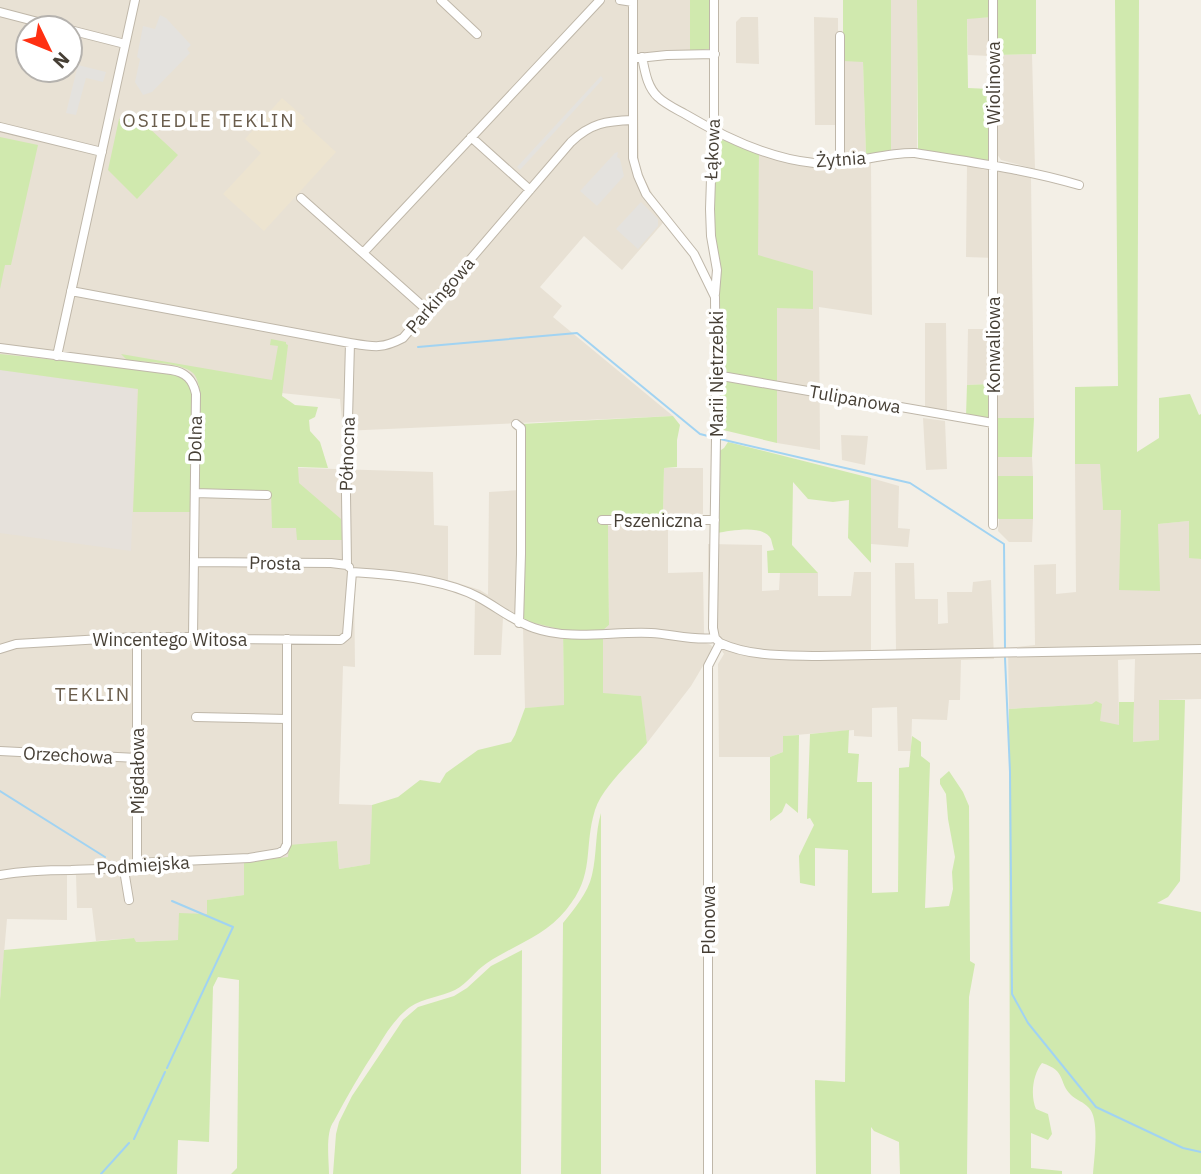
<svg xmlns="http://www.w3.org/2000/svg" width="1201" height="1174" font-family="'IBM Plex Sans',sans-serif">
  <style>
    .residential { fill: #e8e1d4; fill-rule: evenodd }
    .industrial { fill: #e6e1db }
    .education { fill: #ede4d0 }
    .green { fill: #d0e9ae }
    .parking { fill: #e4e2de }
    .lines { fill: none; stroke-linecap: round; stroke-linejoin: round }
    .stream { stroke: #a1d3f2; stroke-width: 2 }
    .minor-casing { stroke: #bfb7a9; stroke-width: 10 }
    .minor { stroke: #fff; stroke-width: 8 }
    .labels { text-anchor: middle; dominant-baseline: central; stroke-width: 7; stroke-linejoin: round; paint-order: stroke }
    .street-label { font-size: 18px; fill: #463f35; stroke: #fff }
    .neighbourhood-label { font-size: 19px; letter-spacing: 2px; fill: #6a5d4c; stroke: #fff }
  </style>
  <rect width="100%" height="100%" fill="#f3efe6"/>
  <path class="residential" d="M0,0H691L690,52L637,55L639,162L644,178L653,195L669,216L622,270L584,236L540,287L562,306L553,317L673,416L343,431L340,399L193,384L144,463L433,472L434,525L448,526V580L480,590L488,595L489,492L521,490L563,630L564,706L525,708L523,627L503,618L501,655H474L475,600L445,588L380,576L354,577L355,667L343,666L339,804L372,805L371,864L339,869L337,841L289,857L244,895L208,900L207,914L178,940L135,942L134,938L96,941L92,908H77L76,875L67,874V920L7,919L0,1000ZM28,28H70V70H28Z
    M891,0H917V149L891,151Z
    M741,17H758L759,64L736,63V22Z
    M814,17L838,18V125H815Z
    M992,17L990,56L968,55L967,18Z
    M1032,54L1035,169L1001,160L997,154L998,55Z
    M843,61H863L866,155L842,158Z
    M759,153L814,167L871,162L872,315L819,307L820,450L777,443V308L757,255Z
    M967,166L1031,177L1034,418H998L995,258L966,257Z
    M925,323H946L947,412L925,408Z
    M968,329H988V384L967,385Z
    M923,418L945,421L947,469L926,470Z
    M841,435L868,436L865,465L842,460Z
    M997,457H1032L1033,476H997Z
    M1075,464H1100L1103,509L1121,510L1157,524L1189,521V557L1201,559V699L1159,700V740L1133,742L1135,659L1118,660L1119,725H1096L1094,704L1009,709L1008,648L1035,645L1034,565L1056,564V594L1076,592Z
    M664,468H703V514L663,516Z
    M871,478L899,486L898,528L910,529L908,547L871,544Z
    M999,519H1033L1032,542H1009L998,531Z
    M668,524V573L703,572L704,632L706,643L711,645L713,649L691,686L647,743L640,696L603,694V629L609,625L608,526Z
    M708,544L762,545V591L779,590L780,572L818,573V596H851L854,572H871V651H896L895,563H914L915,599H938V624L948,623L947,592H972L973,582L991,580L994,659L961,660L960,700H949L947,720L912,719L911,751H898L897,707L872,708V737L854,736V730L784,736L783,752L770,757H719L718,664L724,654L708,629Z"/>
  <path class="industrial" d="M0,370L137,389L131,551L0,533Z"/>
  <path class="education" d="M282,98L305,118L302,121L336,152L264,231L223,194L261,153L245,139Z"/>
  <path class="green" d="M690,0H713L714,44L709,49L690,52Z
    M843,0H891V151L866,155L863,62L843,61Z
    M917,0H992V17L967,19L968,88L990,89V154L988,161L918,150Z
    M995,0H1036V54L995,55Z
    M1115,0H1139L1137,452L1159,438V398L1190,394L1199,415L1201,414V559L1189,558V521L1158,524L1160,591L1119,590L1121,510H1103L1100,464H1075V387L1118,386Z
    M134,114L178,155L137,199L108,170L119,119Z
    M0,137L38,145L11,265H5L0,289Z
    M718,139L723,140L759,153L758,255L813,271V309L777,308V443L719,429V271L713,234L714,145Z
    M271,339L286,342V344L288,345L282,396L295,405L318,407L315,417L309,420L310,431L320,442L328,468L298,467L299,483L341,519L342,540H297L296,528H272L271,492L203,491L198,487L200,394C199,387 198,378 193,373C181,362 142,362 127,360L121,354L272,380L278,346L270,345Z
    M0,354L168,372L184,376L193,393L191,512H133L138,389L0,370Z
    M988,384L990,386V415L988,418L966,416L967,385Z
    M673,416L680,425L677,440V467L664,468L663,516L609,518L608,526L609,625L603,630V693L641,696L647,743C631,762 603,786 595,810C583,849 596,874 566,910C545,936 514,945 487,963C475,971 468,983 455,990C441,997 423,998 410,1007C396,1017 386,1033 377,1048C361,1072 347,1096 334,1121C325,1132 329,1160 329,1174H231L237,1168L239,980L218,977L213,987L209,1142L178,1140L177,1174H0V1000L4,950L134,938L136,942L178,940L179,913L207,914V900L244,895V862L288,857L289,845L337,841L339,869L370,864L372,805L398,797L420,780L440,783L446,773L478,750L511,742L515,735L525,708L564,705L563,630L522,620L521,424Z
    M998,418H1034L1032,457H997Z
    M728,442L871,478V563L848,538L849,500L833,502L808,499L793,482L792,545L818,573H768L767,551L774,550C773,547 772,543 771,539C763,524 731,531 717,533L718,452L724,448Z
    M997,476H1033V519H999L997,518Z
    M1159,700H1185L1180,881L1168,897L1157,903L1201,912V1174H1093C1094,1158 1100,1120 1089,1108C1084,1102 1076,1100 1071,1095C1058,1082 1067,1071 1042,1063C1033,1074 1030,1095 1036,1109L1048,1114L1052,1134L1048,1140L1031,1133V1168L1062,1171V1174H1010L1009,709L1092,704L1096,701L1102,704L1100,721L1119,725V702H1134L1133,742L1159,740Z
    M849,730L848,753L859,754L857,782H872V893L898,892L899,768L909,767L912,736L921,742V756L930,763L925,908L949,906L953,889L952,872L955,857L948,819L946,794L940,784V779L949,771L963,792L969,806L970,961L975,964L969,997L967,1174H900L899,1142L874,1131L871,1127V1174H816L815,1080L845,1082L848,850L815,848V886L800,883L799,856L814,825L810,818L807,819L810,734Z
    M799,735L798,813L786,803L782,812L770,821V757L783,752V736Z
    M601,813V1174H561L563,923C574,909 588,893 592,875C597,854 595,833 601,813Z
    M522,950L521,1174H333L336,1134L339,1122L352,1096L403,1020L418,1007L454,996L467,988L491,966Z"/>
  <path class="parking" d="M160,15L166,18L191,45L187,49L190,53L152,92L143,95L135,82L140,59L137,57L143,26L155,29Z
    M78,65L106,72L103,82L86,78L76,115L66,113Z
    M601,76L603,79L520,170L517,167Z
    M618,152L617,157L620,159L624,176L597,206L580,191L615,153Z
    M641,202L658,219V226L638,249L616,229Z"/>
  <g class="lines">
    <path class="stream" d="M418,347L577,333L700,434L712,437
      M720,439L910,483L1004,544L1005,648
      M1005,658L1010,772L1012,994L1028,1023L1096,1107L1183,1148L1201,1152
      M0,791L105,857
      M167,1068L233,927L172,901
      M134,1139L165,1072
      M101,1174L129,1143"/>
    <defs>
      <path id="minor" d="M441,0L477,34
        M620,0L633,2
        M633,0V158L638,176L646,194L694,254L715,297L716,438L713,628L715,638L720,643
        M714,0V131L712,149L710,209L711,236L717,270L715,294
        M0,12L61,28
        M70,30L125,44
        M840,36V162
        M642,57C645,71 647,87 658,97C665,104 676,109 685,114C722,136 770,159 814,163C848,167 882,152 915,153C970,162 1025,169 1079,185
        M638,58L667,55L715,54
        M0,127L102,152
        M471,137L530,190
        M301,198L427,310
        M363,253L600,0
        M71,291L350,343C374,347 382,349 403,338L571,142C591,123 606,121 633,120
        M0,348L171,370C186,372 193,380 196,394L193,637
        M57,356L135,0
        M716,375L993,423
        M516,424L521,428V554L519,623
        M195,493L267,495
        M602,520H715
        M993,525V0
        M194,562L331,563L347,565L349,567
        M347,565L346,494L350,343
        M352,572C390,574 444,579 478,597C497,607 513,621 534,628C571,641 613,631 651,633C672,634 693,641 715,638
        M720,643C751,657 786,655 819,656L1201,649
        M0,649L16,644L137,637H193L206,639L341,640L347,635L352,572
        M196,717L286,719
        M0,751L137,758
        M137,863V637
        M125,867V876L129,900
        M0,875C23,871 48,870 71,870C94,869 116,870 137,863L249,858L279,853L284,850L287,844V639
        M708,1174V666L720,643"/>
    </defs>
    <use href="#minor" class="minor-casing"/>
    <use href="#minor" class="minor"/>
  </g>
  <g class="labels">
    <g class="street-label">
      <text transform="translate(993 83) rotate(-90)">Wiolinowa</text>
      <text transform="translate(712 149) rotate(-87)">Łąkowa</text>
      <text transform="translate(841 159) rotate(-4)">Żytnia</text>
      <text transform="translate(440 295) rotate(-49)">Parkingowa</text>
      <text transform="translate(993 345) rotate(-90)">Konwaliowa</text>
      <text transform="translate(716 374) rotate(-90)">Marii Nietrzebki</text>
      <text transform="translate(855 399) rotate(10)">Tulipanowa</text>
      <text transform="translate(195 439) rotate(-89)">Dolna</text>
      <text transform="translate(347 454) rotate(-88)">Północna</text>
      <text x="658" y="520">Pszeniczna</text>
      <text transform="translate(275 563) rotate(1)">Prosta</text>
      <text x="170" y="639">Wincentego Witosa</text>
      <text transform="translate(68 755) rotate(3)">Orzechowa</text>
      <text transform="translate(137 771) rotate(-90)">Migdałowa</text>
      <text transform="translate(143 865) rotate(-4)">Podmiejska</text>
      <text transform="translate(708 920) rotate(-90)">Plonowa</text>
    </g>
    <g class="neighbourhood-label">
      <text x="209" y="120">OSIEDLE TEKLIN</text>
      <text x="93" y="694">TEKLIN</text>
    </g>
  </g>
  <g transform="translate(49 49) rotate(133)"><circle r="33" fill="#ffffff" stroke="#b5b2ae" stroke-width="2"/>
  <path d="M0-5L12 26L0 18L-12 26Z" fill="#ff3012"/>
  <text y="-10" font-size="19" font-weight="bold" text-anchor="middle" fill="#463f35">N</text>
  </g>
</svg>
